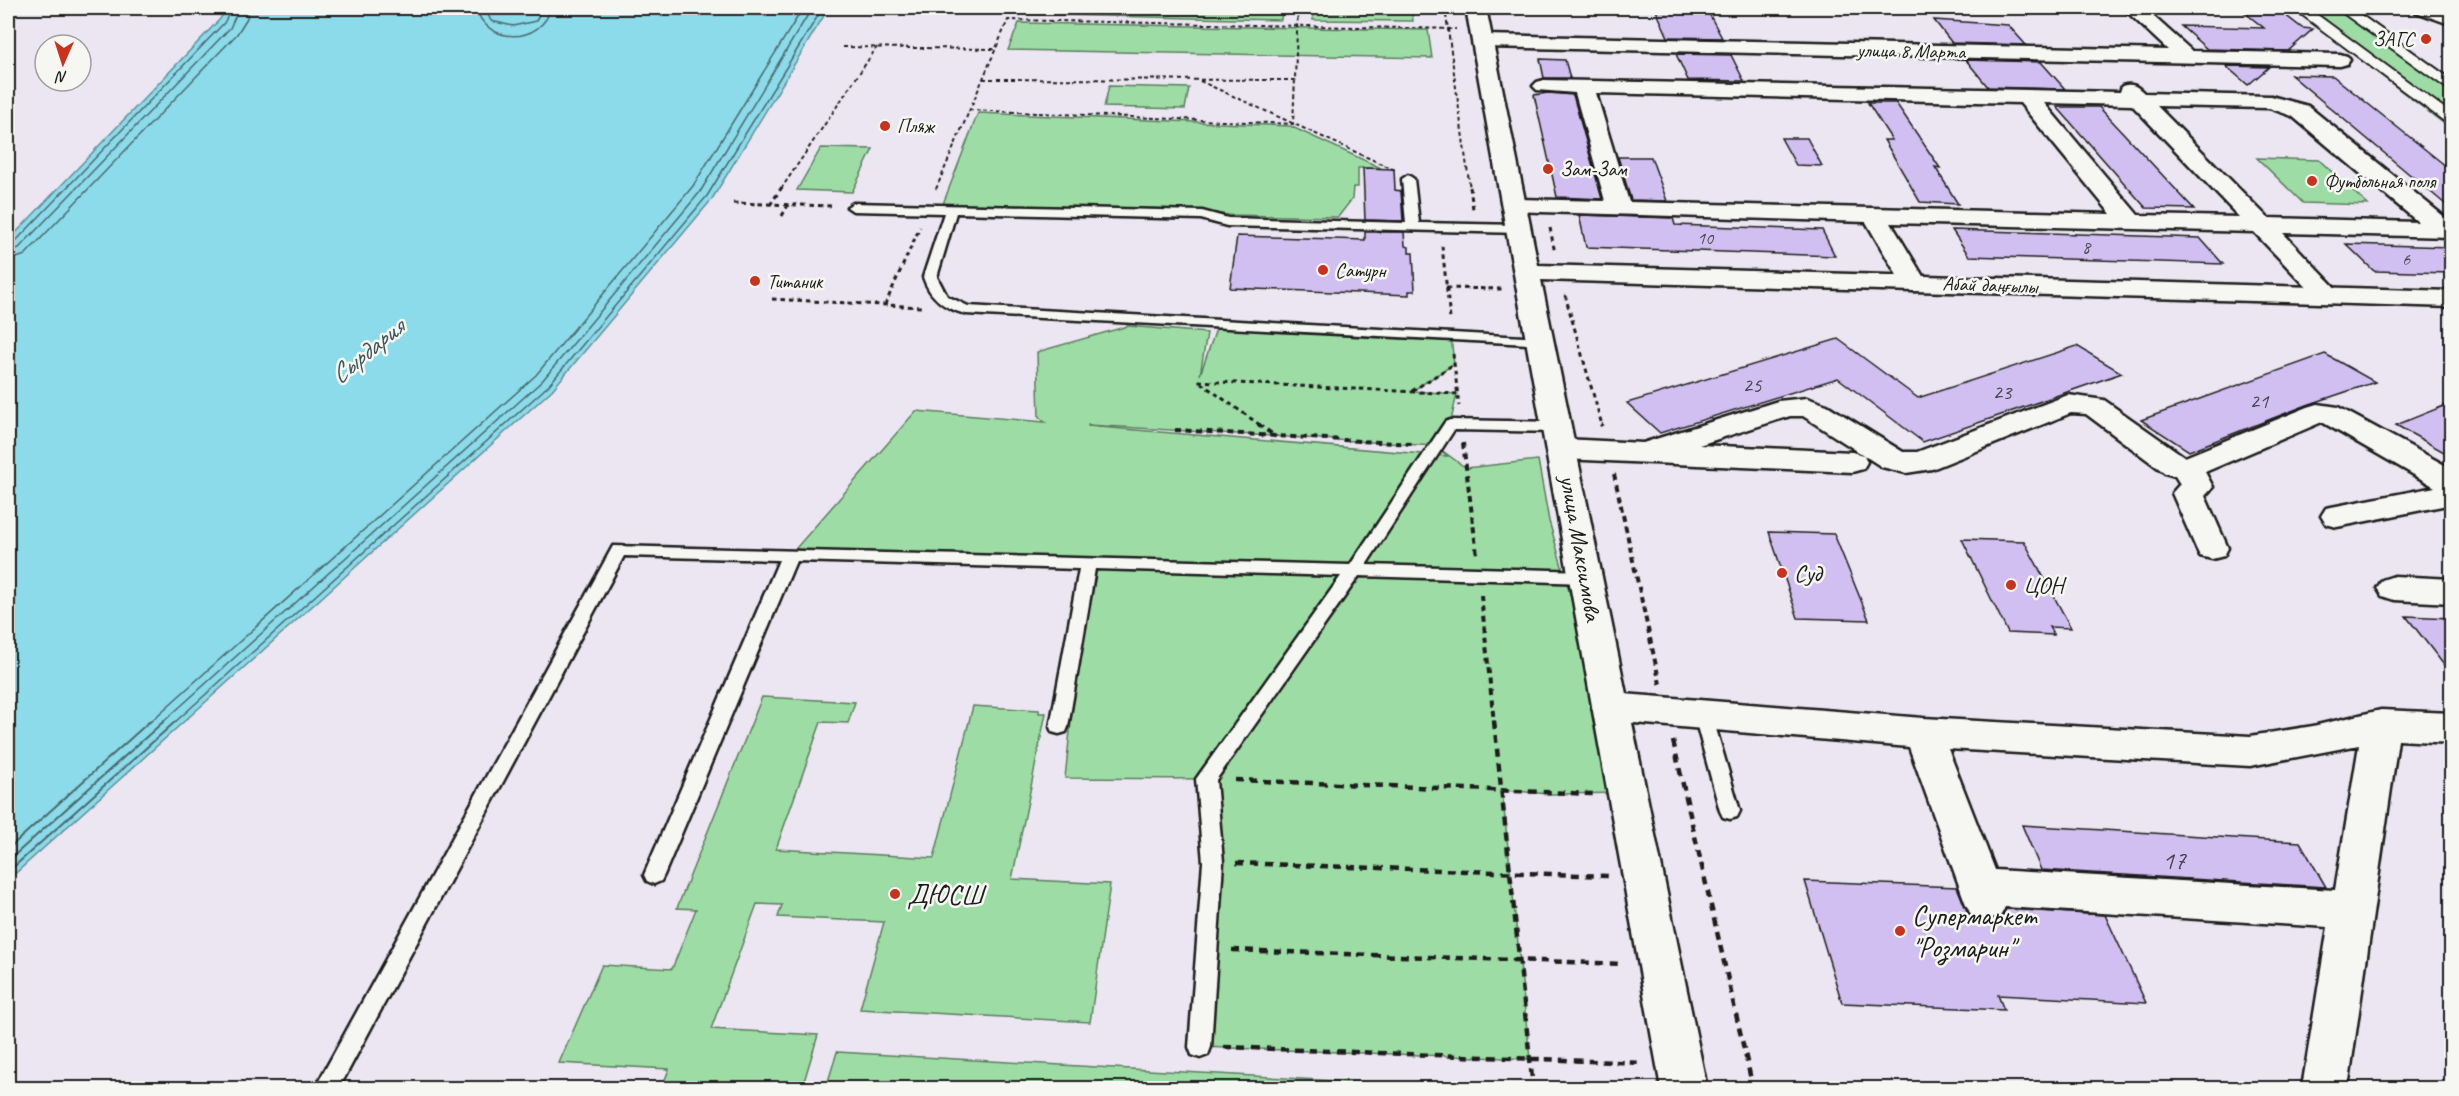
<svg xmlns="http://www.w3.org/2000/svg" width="2459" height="1096" font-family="Caveat,sans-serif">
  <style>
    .green { fill: #9ddda5; stroke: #5c7c60; stroke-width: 1.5; fill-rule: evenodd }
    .water { fill: #8cdbea; stroke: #5f8f98; stroke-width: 1.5 }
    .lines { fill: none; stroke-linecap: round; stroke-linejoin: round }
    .shore-far1 { stroke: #49686e; stroke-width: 1.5 }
    .shore { stroke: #49686e; stroke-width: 2 }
    .building { fill: #d0bff0; stroke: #1c1c1c; stroke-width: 1.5 }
    .service-casing { stroke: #1c1c1c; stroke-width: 5 }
    .pedestrian-casing { stroke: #1c1c1c; stroke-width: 4 }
    .minor-casing { stroke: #1c1c1c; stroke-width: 5 }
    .tertiary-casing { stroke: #1c1c1c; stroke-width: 5 }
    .path-far3 { stroke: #1c1c1c; stroke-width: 2; stroke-dasharray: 4 3; stroke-linecap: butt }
    .path-far2 { stroke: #1c1c1c; stroke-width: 3; stroke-dasharray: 4.5 4; stroke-linecap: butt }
    .path-far1 { stroke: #1c1c1c; stroke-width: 4; stroke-dasharray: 6 4.5; stroke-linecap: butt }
    .path { stroke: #1c1c1c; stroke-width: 4.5; stroke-dasharray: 8 6; stroke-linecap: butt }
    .service { fill: #f6f6f2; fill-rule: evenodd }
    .pedestrian { fill: #f6f6f2; fill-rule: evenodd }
    .minor { fill: #f6f6f2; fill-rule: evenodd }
    .tertiary { fill: #f6f6f2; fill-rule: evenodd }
    .poi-dot { fill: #c8321e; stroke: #f6f6f2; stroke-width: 2 }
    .labels { text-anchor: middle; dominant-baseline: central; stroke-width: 5; stroke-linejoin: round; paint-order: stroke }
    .far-number-label { font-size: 18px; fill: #494551 }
    .far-poi-label { font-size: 20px; fill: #1c1c1c; stroke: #f6f6f2; text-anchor: start }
    .far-street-label { font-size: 20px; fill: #1c1c1c; stroke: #f6f6f2 }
    .number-label { font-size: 21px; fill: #494551 }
    .street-label { font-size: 24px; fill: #1c1c1c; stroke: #f6f6f2 }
    .poi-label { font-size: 24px; fill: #1c1c1c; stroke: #f6f6f2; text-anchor: start }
    .water-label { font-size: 26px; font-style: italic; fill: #3e555a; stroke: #f6f6f2 }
    .near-number-label { font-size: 26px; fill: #494551 }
    .near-poi-label { font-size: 28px; fill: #1c1c1c; stroke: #f6f6f2; text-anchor: start }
  </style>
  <rect width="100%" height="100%" fill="#ebe6f1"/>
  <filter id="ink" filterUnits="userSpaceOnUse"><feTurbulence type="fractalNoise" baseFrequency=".0167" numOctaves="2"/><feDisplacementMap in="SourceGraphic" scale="12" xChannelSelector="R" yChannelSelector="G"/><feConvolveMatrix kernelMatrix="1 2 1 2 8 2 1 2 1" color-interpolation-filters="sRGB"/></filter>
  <g filter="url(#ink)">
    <path class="green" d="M1024,8H1282L1281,20L1021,14Z
      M1313,8H1411L1413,21L1313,20Z
      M2293,8H2350L2451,82V129Z
      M1019,23L1428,30L1432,58L1008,50Z
      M1109,86L1189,88L1185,109L1104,107Z
      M978,113L1290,126L1381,168H1358V187H1353L1352,199L1338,217L1229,215L1182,209L943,204Z
      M821,148L873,149L852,192L797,190Z
      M2257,158L2319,160L2368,205L2303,203Z
      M1128,326L1207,333L1200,375L1216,329L1451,337L1454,364L1412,391L1457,394L1450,425L1436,446L1466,468L1538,460L1549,521L1627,793L1550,794L1502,790L1530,1059L1200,1047L1206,779L1065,778L1088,563L790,555L916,411L1045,422L1039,417L1037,352ZM1088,425L1436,446L1447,456L1088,426Z
      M762,697L855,702L848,723L821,722L776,849L934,858L973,706L1039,710V713H1046L1012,879L1110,884L1090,1022L860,1009L884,922L778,917L782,905L757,904L711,1029L818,1035L802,1088H662L669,1069L559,1063L602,965L672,969L696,909L677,908Z
      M837,1052L1458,1088H826Z"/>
    <path class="water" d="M227,8H484L512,13L545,8H825V14L712,199L552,390L8,880V241L220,19Z"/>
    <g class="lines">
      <path class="shore-far1" d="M476,8C486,45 541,45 551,8
        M485,8L491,21L513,26L536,21L542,8
        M8,245L14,243L224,23L232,8
        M8,252L19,248L230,28L239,8
        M8,261L25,255L237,34L247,18L248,8
        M149,723L536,375L693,186L803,8
        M162,723L542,381L700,192L812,8
        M174,723L548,386L707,196L819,14V8"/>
      <path class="shore" d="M8,849L150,721
        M8,861L164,721
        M8,872L176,721"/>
    </g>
    <path class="building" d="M1655,8H1706L1722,38L1668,37Z
      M2239,8H2276L2302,28L2313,29L2288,51L2207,49L2181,26L2264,28Z
      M1934,20L2008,25L2026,45L1952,43Z
      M1676,54L1731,55L1744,81L1688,80Z
      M1540,59L1565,60L1570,78H1544Z
      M1966,60L2041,62L2065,89L1988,87Z
      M2226,66L2269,67L2248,85Z
      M2291,75L2333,76L2451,170V209Z
      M1548,93L1573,95L1602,199L1557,197L1534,95Z
      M1868,103H1896L1940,168L1935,167L1958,204L1920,202L1884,140H1892Z
      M2057,107H2099L2194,209L2146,208Z
      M1781,138H1807L1822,166L1796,165Z
      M1618,157H1651L1667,201L1631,200Z
      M1363,168L1394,169L1395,190L1401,191L1403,221L1365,220Z
      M1579,215L1673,218L1675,225L1822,230L1835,256L1586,247Z
      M1952,230L2200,238L2223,264L1969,256Z
      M1365,232H1404L1405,246L1409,247V253H1413L1415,291H1409V295L1230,288L1237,236L1365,240Z
      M2346,244L2451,247V273L2374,271Z
      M1838,339L1918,398L2077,346L2122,373L1923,442L1838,378L1660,433L1627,403Z
      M2325,354L2375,382L2307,405L2189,451L2141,420Z
      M2451,403V456L2396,425Z
      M1769,532L1834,534L1869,620L1798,618Z
      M1962,539L2024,541L2071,628L2049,627L2054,635L2008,633Z
      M2406,616L2451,618V674Z
      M2022,825L2300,842L2326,887L2041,870Z
      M1805,881L1957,887L1969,916L1985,922L2002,917L2006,909L2105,915L2146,1003L1998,995L2004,1010L1842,1003Z"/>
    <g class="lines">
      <defs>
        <path id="service" d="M1408,175L1414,179L1419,223L1520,225L1526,229L1520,233L1227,226L1201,219L956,213L937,277L947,296L968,306L1541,338L1546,339V345L966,314C945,309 930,298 923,277L944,213L853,211L847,207L853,203L1202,211L1228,218L1406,223L1402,179Z
          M1450,420L1558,422L1565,427L1558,432L1454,430L1366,565L1586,571L1594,577L1586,583L1359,576L1216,780L1223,862L1211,1047L1208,1055L1200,1058L1192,1055L1189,1047L1203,862L1196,779L1341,576L1095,569L1068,727L1066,732L1059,734L1052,732L1050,727L1079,569L796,561L664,875L661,881L654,884L647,881L644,875L779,560L624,556L339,1088H315L613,546L1350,565L1445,422Z
          M1703,708L1710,710L1712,715L1740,811L1737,817L1730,819L1723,817L1720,811L1694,715L1696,710Z"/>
        <path id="pedestrian" d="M2293,8H2308L2452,114V127Z
          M2336,8H2351L2452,80V92Z"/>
        <path id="minor" d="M2123,8H2144L2192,51L2340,54L2347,56L2350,60L2347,64L2340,66L1483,47L1476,45L1473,41L1476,37L1483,35L2168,50Z
          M2413,8H2439L2452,12V25L2416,12Z
          M1544,80L2120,92L2122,86C2132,83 2136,85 2144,93L2271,96L2308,106L2452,223V237L2283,233L2342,295L2338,301L2329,303L2320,301L2254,232L1891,223L1927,283L1923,289L1914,291L1905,289L1866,222L1506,211L1503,206L1506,201L1515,199L1605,201L1575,93L1537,90L1533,86L1537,82ZM1596,93L2020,103L2111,214L1629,202ZM2044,103L2132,105L2239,217L2138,215ZM2157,106L2269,108L2292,116L2418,222L2268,218Z
          M2068,395L2104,400L2185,457L2308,407L2318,404L2338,407L2452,469V504L2337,527L2326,524L2321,516L2326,508L2435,487L2322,422L2205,472L2213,487L2205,496L2228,548L2224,556L2212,559L2200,556L2196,548L2172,493L2180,484L2175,476L2165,473L2086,414L2071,413L1932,469L1906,473L1882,467L1803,416H1790L1699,445L1852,452L1863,455L1867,462L1863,469L1852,472L1563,459L1552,456L1548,449L1552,442L1563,439L1643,443L1778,401L1807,398L1827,405L1903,452H1917Z
          M2394,576L2452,579V603L2394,600L2382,596L2377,588L2382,580Z
          M1611,693L1923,718L2250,736L2313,726L2381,710L2452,713V743L2398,740L2348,1088H2302L2328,927L2005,907L2001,915L1986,920L1971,915L1965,902L1909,747L1611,721L1598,717L1592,707L1598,697ZM2359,745L2335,890L1995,870L1948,749L2250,766Z"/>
        <path id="tertiary" d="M1466,8H1486L1538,265L2452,291V307L1541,280L1707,1088H1661Z"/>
      </defs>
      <use href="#service" class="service-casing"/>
      <use href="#pedestrian" class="pedestrian-casing"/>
      <use href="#minor" class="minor-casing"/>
      <use href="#tertiary" class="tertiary-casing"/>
      <path class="path-far3" d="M1445,8L1470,189
        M843,47L995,49
        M983,79L1295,80
        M1200,81L1395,170
        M969,110L1293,124L1298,8
        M781,189L877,47
        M936,189L1008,20L1456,29"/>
      <path class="path-far2" d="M1470,187L1473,209
        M733,203L834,206
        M770,205L782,187
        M782,216L788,205
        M1550,228L1555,253
        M1442,246L1450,319
        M1446,288L1503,289
        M1565,295L1602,425
        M772,299L923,307
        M885,305L920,227
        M1453,354L1459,406
        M1412,391L1454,364
        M1260,425L1198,381L1457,394"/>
      <path class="path-far1" d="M1258,424L1276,437
        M1601,424L1602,426
        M1175,430L1412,444
        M1463,443L1477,555
        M1614,474L1660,684
        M1481,595L1494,723"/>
      <path class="path" d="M1494,721L1533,1088
        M1673,741L1753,1088
        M1235,780L1594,794
        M1236,863L1610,876
        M1232,950L1623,964
        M1224,1047L1642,1063"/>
      <use href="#service" class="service"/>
      <use href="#pedestrian" class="pedestrian"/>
      <use href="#minor" class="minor"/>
      <use href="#tertiary" class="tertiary"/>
    </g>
  </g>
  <g class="poi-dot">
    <circle cx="2426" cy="39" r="6"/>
    <circle cx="885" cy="126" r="6"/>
    <circle cx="1548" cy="169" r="6"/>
    <circle cx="2312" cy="181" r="6"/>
    <circle cx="1323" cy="270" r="6"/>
    <circle cx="755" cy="281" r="6"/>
    <circle cx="1782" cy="573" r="6"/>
    <circle cx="2011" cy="585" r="6"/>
    <circle cx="895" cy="894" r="6"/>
    <circle cx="1900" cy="931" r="6"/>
  </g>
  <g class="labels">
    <g class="far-number-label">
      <text x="1705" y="238">10</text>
      <text x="2086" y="247">8</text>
      <text x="2406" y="259">6</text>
    </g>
    <g class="far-poi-label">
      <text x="2414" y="39" text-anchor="end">ЗАГС</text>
      <text x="897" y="126">Пляж</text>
      <text x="1560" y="169">Зам-Зам</text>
      <text x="2324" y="181">Футбольная поля</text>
      <text x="1335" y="270">Сатурн</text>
      <text x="767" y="281">Титаник</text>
    </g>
    <g class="far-street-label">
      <text transform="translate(1911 51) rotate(1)">улица 8 Марта</text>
      <text transform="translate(1990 285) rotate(2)">Абай даңғылы</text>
    </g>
    <g class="number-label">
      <text x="1752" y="385">25</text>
      <text x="2002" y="392">23</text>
      <text x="2259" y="401">21</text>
    </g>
    <g class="street-label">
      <text transform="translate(1581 548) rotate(80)">улица Максимова</text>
    </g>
    <g class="poi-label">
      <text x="1794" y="573">Суд</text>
      <text x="2023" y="585">ЦОН</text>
    </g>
    <g class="water-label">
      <text transform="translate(367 351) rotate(-39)">Сырдария</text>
    </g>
    <g class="near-number-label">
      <text x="2174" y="860">17</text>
    </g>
    <g class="near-poi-label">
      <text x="907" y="894">ДЮСШ</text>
      <text x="1912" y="915">Супермаркет<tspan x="1912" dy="32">"Розмарин"</tspan></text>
    </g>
  </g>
  <rect width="2459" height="1096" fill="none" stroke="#f6f6f2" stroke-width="30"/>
  <rect x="15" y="15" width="2429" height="1066" fill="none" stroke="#1c1c1c" stroke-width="2" filter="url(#ink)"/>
  <g transform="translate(63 63) rotate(183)"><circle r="28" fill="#f6f6f2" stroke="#9f9f9c" stroke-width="1.5"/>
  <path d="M0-4.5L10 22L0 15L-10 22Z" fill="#c8321e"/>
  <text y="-9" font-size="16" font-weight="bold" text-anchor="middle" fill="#1c1c1c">N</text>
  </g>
</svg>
